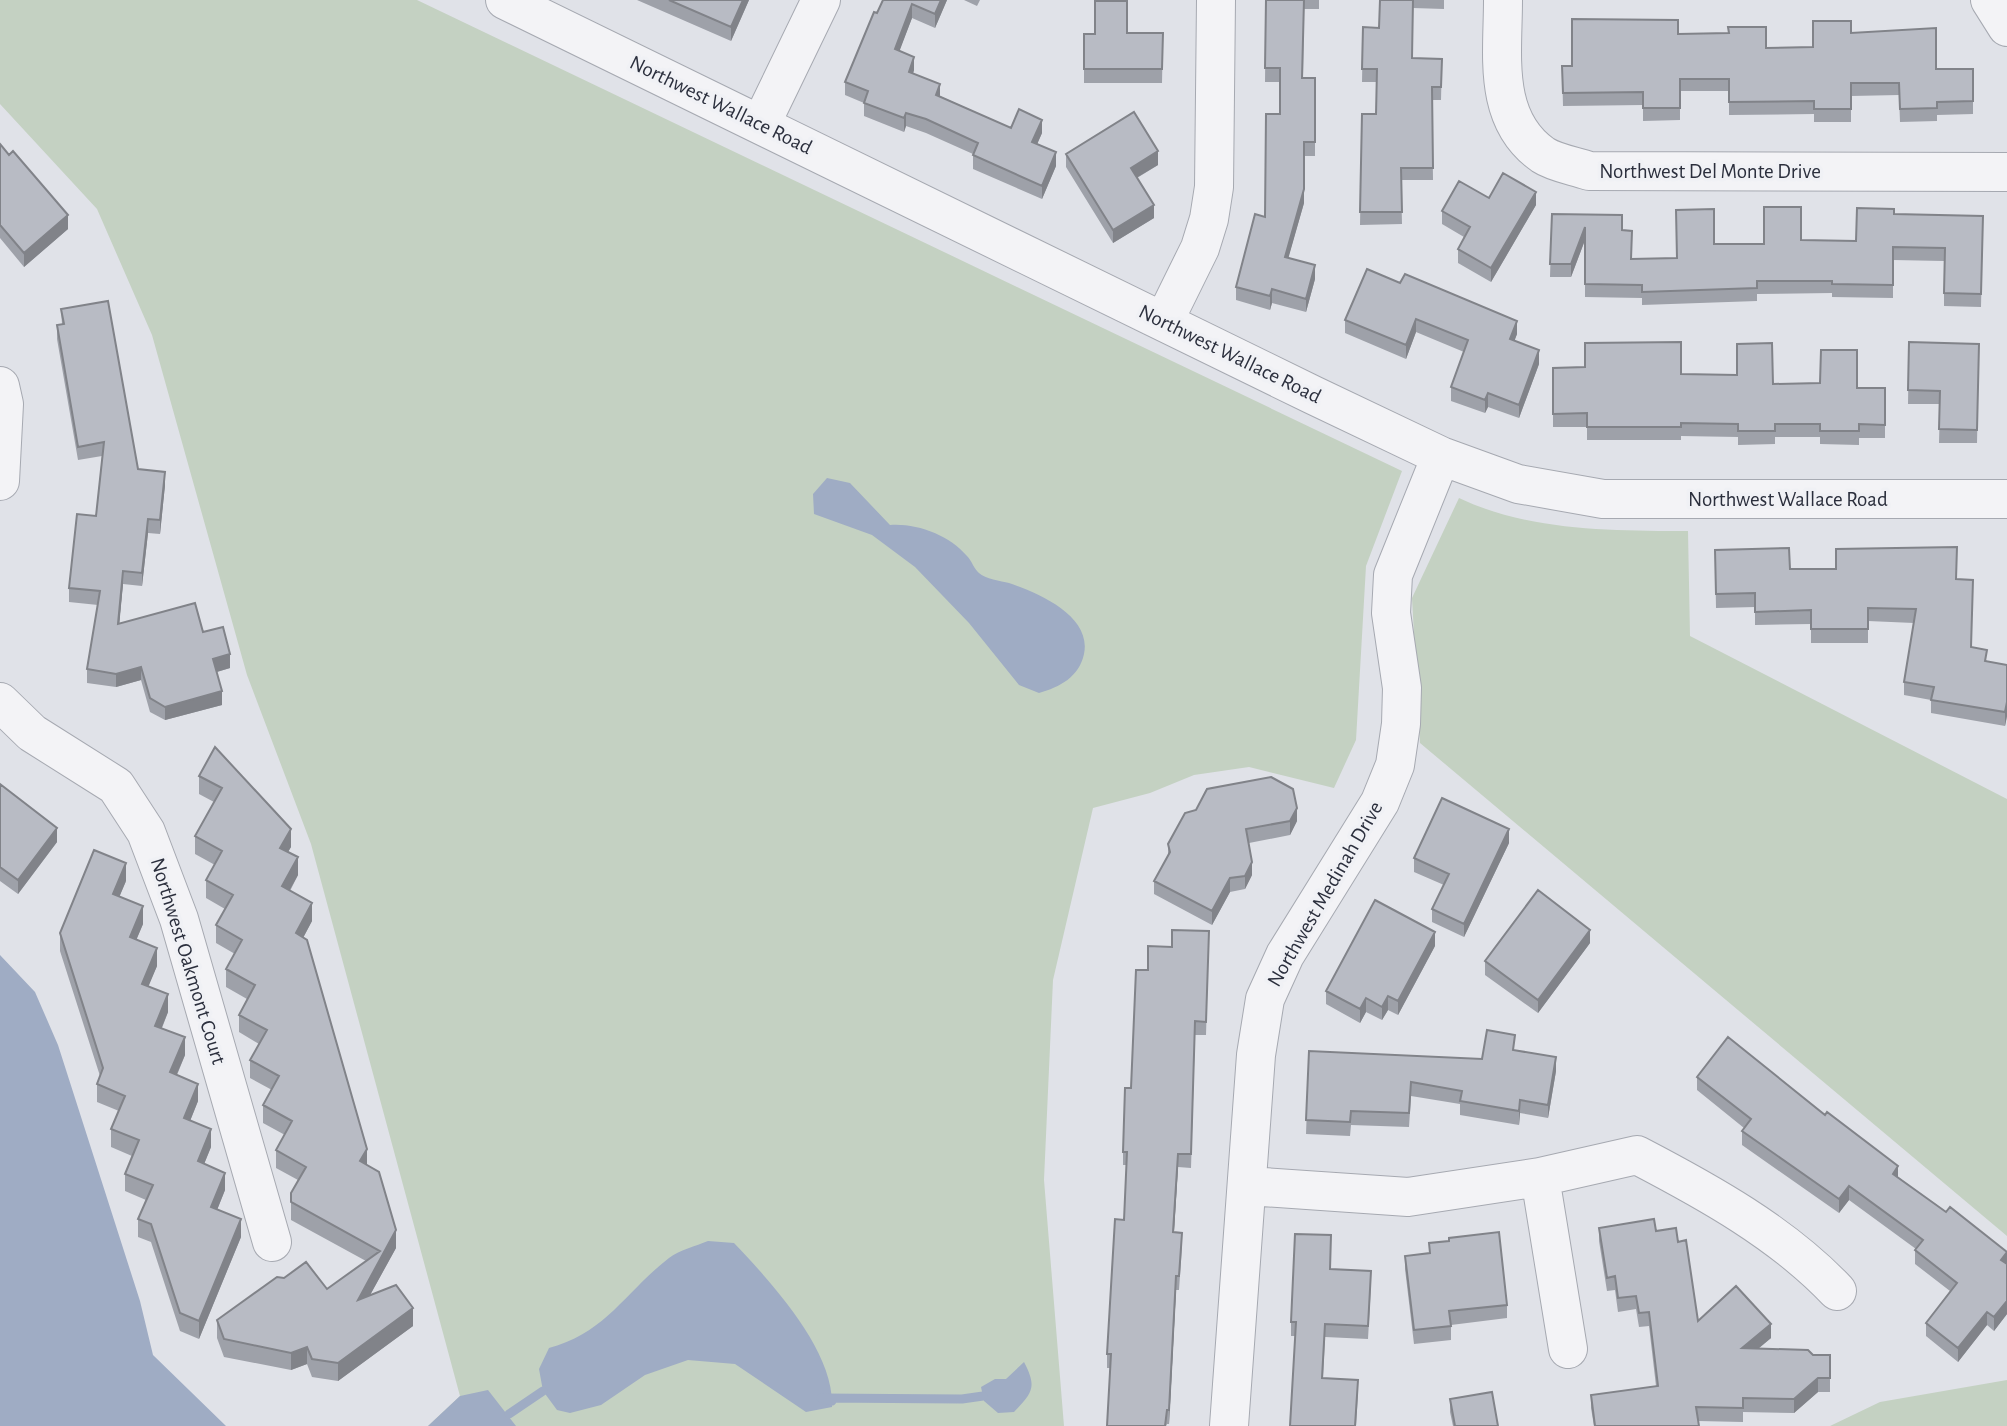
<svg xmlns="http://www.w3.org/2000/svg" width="2007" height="1426" font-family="'Alegreya Sans',sans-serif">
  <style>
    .green { fill: #c4d1c2 }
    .water { fill: #9facc4 }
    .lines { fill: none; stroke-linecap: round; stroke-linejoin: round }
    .stream { stroke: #9facc4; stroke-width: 9 }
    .minor-casing { stroke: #a6a9b1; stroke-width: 40 }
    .minor { stroke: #f3f3f6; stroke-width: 38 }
    .wall { fill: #9ea1a9 }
    .shaded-wall { fill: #818389 }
    .building { fill: #b8bbc4; stroke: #818389; stroke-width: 2 }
    .labels { text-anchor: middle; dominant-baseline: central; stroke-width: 7; stroke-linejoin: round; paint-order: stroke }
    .street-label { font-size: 21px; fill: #2b2f3d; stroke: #f0f1f5 }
  </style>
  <rect width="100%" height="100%" fill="#e0e2e8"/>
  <path class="green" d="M0,0H417L1402,471L1366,566L1356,740L1334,788L1249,767L1194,775L1150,793L1093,808L1053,980L1044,1180L1064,1426H428L460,1396L311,844L247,675L152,335L97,209L0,104Z
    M1459,498C1528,531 1613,531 1688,531L1690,636L2007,799V1236L1420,743L1412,598Z
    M2007,1380V1426H1830L1880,1402Z"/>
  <path class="water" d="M827,478L850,483L890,525C917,523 949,535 967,556C972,561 974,569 979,573C985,579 1001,581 1009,583C1039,593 1092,616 1084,654C1079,677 1060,687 1039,693L1019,685L969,623L915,567L872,535L814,514L813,494Z
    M0,955L35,992L58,1045L140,1301L153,1355L226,1426H0Z
    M708,1241L734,1243C771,1282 835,1351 832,1407L806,1412L735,1364L688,1360L645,1375L601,1405L570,1413L557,1410L543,1391L539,1369L549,1348C606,1333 626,1291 669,1258C679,1250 696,1246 708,1241Z
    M1024,1362C1037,1387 1033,1392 1014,1412L998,1413L984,1401L981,1387L995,1379H1006Z
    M488,1390L516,1426H428L460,1396Z"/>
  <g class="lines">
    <path class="stream" d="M832,1401L821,1398L962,1399L983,1396
      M509,1414L543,1391"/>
    <defs>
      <path id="minor" d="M505,0L1313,395L1441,456L1518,484L1603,499H2007
        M1503,0C1503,55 1492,119 1543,155C1555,163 1575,166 1589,171L2007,172
        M1990,0L2007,27
        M761,124L821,0
        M1164,321L1200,248L1209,219L1214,187L1216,0
        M0,386L4,404L0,481
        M0,702L32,733L116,786L146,832L179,919L272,1242
        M1540,1177L1568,1349
        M1248,1186L1408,1197L1540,1177L1637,1155C1708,1192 1782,1233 1837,1291
        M1229,1426L1256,1055L1265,999L1285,955L1380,802L1395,765L1401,724L1402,688L1391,613L1393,575L1441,456"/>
    </defs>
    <use href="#minor" class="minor-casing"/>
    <use href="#minor" class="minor"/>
  </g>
  <path class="wall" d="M637,0H749L731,41Z
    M883,0H947L935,28L912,18L899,51L914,70L913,74L940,96L1011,128L1042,133L1037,144L1056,166L1042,199L973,169V154L926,133L906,126L904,132L864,116V103L845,95V82Z
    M964,0H980L977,6Z
    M1266,0H1319V9H1304L1303,78H1315V156H1304V203L1288,258L1315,279L1306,312L1272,303L1270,310L1236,300V287L1265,217L1280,114V82H1265Z
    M1380,0H1444V9L1413,8L1412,58L1442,59L1441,100H1432L1433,180H1401L1402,224L1360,225L1362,114H1376L1377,82H1362L1363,27L1379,28Z
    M1127,33H1163L1162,83H1084V34Z
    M1851,33L1936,69H1973V114L1937,115V121L1900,122L1899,95L1851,96V122H1814V114L1729,115V91H1680V120L1643,121V105L1563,106L1562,66H1572L1678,34L1766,48L1813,47Z
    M0,144L68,229L24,267L0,238Z
    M1066,154L1158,165L1137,178L1154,218L1113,243L1066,167Z
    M1489,198L1536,205L1491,282L1458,263V249L1464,237L1442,224V211Z
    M1552,214L1622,230L1631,259L1677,258L1714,244H1764L1801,240L1856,241L1894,214L1983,216L1981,307L1944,306V261L1893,260V298L1832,297V293L1757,294V301L1642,305V298L1585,297V240L1571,277H1550Z
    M1400,283L1517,334L1514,341L1539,364L1519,418L1488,407L1485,413L1451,401V387L1464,352L1416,332L1406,359L1345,333V320Z
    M61,309L138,469L165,485L160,534L148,533L142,586L123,584L119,624L203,632L230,668L217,672L222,705L165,720L150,712L141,680L116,687L87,683V669L98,605L69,602V588L96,516L102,456L78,460L57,339V325L62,324Z
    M1909,342L1979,344L1977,443H1939L1940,404H1908Z
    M1585,367L1681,374L1773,384L1885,388V438H1859V445L1820,444V437H1775V444L1738,445V437L1681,436V440H1587V427H1553V368Z
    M1715,550L1790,569L1957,580L1971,647L1987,661L2007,665V716L2005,726L1931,713V700L1904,695V682L1914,623L1868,621V643H1811V624L1755,625V607L1716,608Z
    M215,747L291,847L288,852L298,875L290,891L312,921L303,938L367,1165L396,1248L370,1295L413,1326L338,1381L312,1377L307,1364L291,1370L224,1357L217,1338V1320L327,1289L366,1261L291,1220V1193L298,1180L276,1168V1150L285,1135L263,1123V1105L272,1090L250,1078V1060L259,1044L239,1032V1015L247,999L226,987V969L235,954L216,943V925L225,909L206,898V880L215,865L195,854V836L214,802L199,794V776Z
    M0,784L57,842L18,894L0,881Z
    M1185,813L1297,821L1290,835L1249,843L1252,875L1245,889L1230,892L1212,925L1154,894V881L1168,855V844Z
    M1509,843L1464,937L1432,922V909L1444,885L1414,872V858Z
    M126,881L119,897L143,924L136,940L157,966L148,986L168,1012L162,1028L185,1055L177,1075L198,1101L190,1121L211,1147L204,1164L225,1190L217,1210L241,1237L199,1339L180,1331L151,1242L138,1237V1219L146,1200L125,1191V1174L132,1156L111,1147V1129L119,1111L97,1102V1084L100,1076L60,951V933Z
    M1209,931L1206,1035H1195L1191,1168L1178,1167L1174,1232L1182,1246L1179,1290H1176L1169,1424H1167L1166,1426H1107L1110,1368H1107V1354L1124,1220L1127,1165H1123V1152L1131,1088L1148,970L1172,947Z
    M1590,943L1538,1013L1485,975V961Z
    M1435,946L1398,1015L1388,1010L1382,1020L1366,1012L1360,1023L1326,1004V991Z
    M1515,1050L1556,1071L1548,1118L1520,1113L1519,1125L1460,1115V1104L1411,1096L1409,1127L1351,1125L1350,1136L1306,1134L1309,1051L1482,1059Z
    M1697,1077L1898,1177L1946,1212L2007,1252V1314L1994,1331L1987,1325L1958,1362L1926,1336V1323L1950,1291L1915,1264V1250L1916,1249L1849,1200L1839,1213L1742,1145V1131L1744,1128L1697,1090Z
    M1599,1228L1656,1231L1678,1242L1698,1321L1771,1338L1758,1349L1813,1355H1830V1392H1818L1794,1413L1743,1412V1422L1698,1421L1699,1426H1594L1591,1408V1395L1656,1386L1649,1326L1639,1327L1636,1309L1618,1312L1615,1290L1607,1291L1599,1241Z
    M1429,1243L1507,1305V1318L1451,1325V1340L1414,1344L1405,1269V1256L1429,1253Z
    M1331,1269L1371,1285L1368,1339L1325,1337L1323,1378L1358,1393L1356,1426H1290L1295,1336H1291V1322Z
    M1450,1399L1498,1426H1453L1450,1412Z"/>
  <path class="shaded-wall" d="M743,0H749L731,41V27Z
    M941,0H947L935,28V14Z
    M912,4V18L895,63V49Z
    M914,57V70L909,85V72Z
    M940,84V98L936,95Z
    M906,113V126L904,132V118Z
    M1042,120V133L1032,156V142Z
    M1158,151V165L1131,181V168Z
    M1056,152V166L1042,199V186Z
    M1304,189V203L1285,270V257Z
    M1536,192V205L1491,282V268Z
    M1154,205V218L1113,243V230Z
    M68,215V229L24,267V253Z
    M1585,227V240L1571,277V264Z
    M1315,265V279L1306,312V299Z
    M1272,289V303L1270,310V296Z
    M1416,319V332L1406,359V345Z
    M1517,321V334L1510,353V339Z
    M1539,350V364L1519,418V405Z
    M1488,393V407L1485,413V400Z
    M165,472V485L160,534V520Z
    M148,519V533L142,586V573Z
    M123,571V584L118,638V624Z
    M230,654V668L213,673V659Z
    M141,667V680L116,687V674Z
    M222,691V705L165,720V707Z
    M2007,702V716L2005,726V712Z
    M1297,808V821L1290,835V821Z
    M57,828V842L18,894V880Z
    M291,829V847L280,865V848Z
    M1509,829V843L1464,937V924Z
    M298,857V875L282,904V886Z
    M1252,862V875L1245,889V876Z
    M126,863V881L113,912V894Z
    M1230,878V892L1212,925V911Z
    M312,903V921L296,951V933Z
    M143,906V924L130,955V937Z
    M1590,930V943L1538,1013V1000Z
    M1435,932V946L1398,1015V1001Z
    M157,948V966L142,1002V984Z
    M168,994V1012L155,1044V1026Z
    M1388,996V1010L1382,1020V1007Z
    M1366,998V1012L1360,1023V1009Z
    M185,1037V1055L170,1090V1072Z
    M1556,1057V1071L1548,1118V1105Z
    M198,1084V1101L184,1136V1118Z
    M1520,1100V1113L1519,1125V1111Z
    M211,1129V1147L198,1179V1161Z
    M367,1149V1167L360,1161Z
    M1178,1154V1167L1173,1246V1232Z
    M1898,1166V1180L1893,1174Z
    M225,1173V1190L211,1225V1207Z
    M1849,1186V1200L1839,1213V1199Z
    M241,1219V1237L199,1339V1321Z
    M396,1230V1248L358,1317V1300Z
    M2007,1253V1266L2001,1260Z
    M1176,1276V1290L1169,1424V1410Z
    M2007,1301V1314L1994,1331V1317Z
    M413,1308V1326L338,1381V1363Z
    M1987,1312V1325L1958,1362V1348Z
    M1771,1324V1338L1742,1362V1348Z
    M307,1347V1364L291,1370V1353Z
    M1818,1378V1392L1794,1413V1399Z"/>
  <path class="building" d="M669,0H743L731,27Z
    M883,0H941L935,14L912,4L895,49L914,57L909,72L940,84L936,95L1011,128L1019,109L1042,120L1032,142L1056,152L1042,186L973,155L978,143L926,119L906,113L904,118L864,103L868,91L845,82L874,12L877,13Z
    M1266,0H1304L1302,78H1315V142H1304V189L1285,257L1315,265L1306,299L1272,289L1270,296L1236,287L1255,214L1265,217L1266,114H1280V68H1265Z
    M1380,0H1413L1412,58L1442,59L1441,87H1432L1433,168H1401L1402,212H1360L1362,114H1376L1377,69H1362L1363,27L1379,28Z
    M1095,1H1127V33H1163L1162,69H1084V34H1095Z
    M1572,19L1678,20V34L1729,33L1728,27H1766V48L1813,47V21H1851V33L1936,28V69H1973V101L1937,102V108L1900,109L1899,83H1851V109H1814V101L1729,102V79H1680V108H1643V92L1563,93L1562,66H1572Z
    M1134,112L1158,151L1131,168L1154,205L1113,230L1066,154Z
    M0,144L9,155L13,151L68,215L24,253L0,225Z
    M1503,173L1536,192L1491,268L1458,249L1470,227L1442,211L1459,181L1489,198Z
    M1764,207H1801V240L1856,241L1857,208L1894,209V214L1983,216L1981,294L1944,293L1945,248L1893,247V285L1832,284V281H1757V288L1642,292V285L1585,284V227L1571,264H1550L1552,214L1622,215V230L1632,231L1631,259L1677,258L1676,210L1714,209V244H1764Z
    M1367,269L1400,283L1405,274L1517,321L1510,339L1539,350L1519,405L1488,393L1485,400L1451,387L1468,340L1416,319L1406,345L1345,320Z
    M108,301L138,469L165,472L160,520L148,519L142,573L123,571L118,624L195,603L203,632L223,627L230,654L213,659L222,691L165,707L150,698L141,667L116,674L87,669L100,591L69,588L77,514L96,516L104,442L78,447L57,325L64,324L61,309Z
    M1681,342V374L1737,375V344L1772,343L1773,384L1820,383L1821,350H1857V388H1885V425L1859,424V431H1820V424H1775V431H1738V424L1681,423V427H1587V413L1553,414V368L1585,367V343Z
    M1909,342L1979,344L1977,430L1939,429L1940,391L1908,390Z
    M1957,547L1956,579L1973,580L1971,647L1987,650L1985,661L2007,665V702L2005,712L1931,700L1934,687L1904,682L1916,609L1868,608V629H1811V610L1755,612V593L1716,594L1715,550L1789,548L1790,569H1836V549Z
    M215,747L291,829L280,848L298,857L282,886L312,903L296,933L307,940L367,1149L360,1161L379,1172L396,1230L358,1300L396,1285L413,1308L338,1363L312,1359L307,1347L291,1353L224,1339L217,1320L277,1277L284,1278L306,1262L327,1289L380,1251L291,1202V1193L306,1167L276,1150L292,1121L263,1105L279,1076L250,1060L267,1030L239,1015L255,985L226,969L242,940L216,925L233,895L206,880L222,851L195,836L222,788L199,776Z
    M1271,777L1293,789L1297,808L1290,821L1246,829L1252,862L1245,876L1230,878L1212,911L1154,881L1170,852L1168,844L1185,813L1196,810L1207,789Z
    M0,784L57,828L18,880L0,867Z
    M1442,798L1509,829L1464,924L1432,909L1449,874L1414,858Z
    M94,850L126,863L113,894L143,906L130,937L157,948L142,984L168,994L155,1026L185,1037L170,1072L198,1084L184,1118L211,1129L198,1161L225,1173L211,1207L241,1219L199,1321L180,1313L151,1224L138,1219L153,1185L125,1174L139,1140L111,1129L125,1096L97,1084L103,1068L60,933Z
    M1538,890L1590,930L1538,1000L1485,961Z
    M1375,900L1435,932L1398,1001L1388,996L1382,1007L1366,998L1360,1009L1326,991Z
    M1172,930L1209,931L1206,1022L1195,1021L1191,1154H1178L1173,1232L1182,1233L1179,1276H1176L1169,1410H1167L1165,1426H1107L1111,1354H1107L1115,1219L1124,1220L1127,1152H1123L1125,1088H1131L1136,970H1148V946L1172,947Z
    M1487,1030L1515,1035L1513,1050L1556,1057L1548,1105L1520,1100L1519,1111L1460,1101L1462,1091L1411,1082L1409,1113L1351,1111L1350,1122L1306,1120L1309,1051L1482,1059Z
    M1728,1037L1825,1115L1827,1112L1898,1166L1893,1174L1946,1212L1950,1207L2007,1252L2001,1260L2007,1264V1301L1994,1317L1987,1312L1958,1348L1926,1323L1957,1283L1915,1250L1923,1240L1849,1186L1839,1199L1742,1131L1751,1119L1697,1077Z
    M1654,1219L1656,1231L1676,1228L1678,1242L1686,1240L1698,1321L1736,1286L1771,1324L1742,1348L1808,1350L1813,1355H1830V1378H1818L1794,1399L1743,1398V1408L1696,1407L1699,1426H1595L1591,1395L1658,1386L1649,1312L1639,1313L1636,1296L1618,1298L1615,1276L1607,1278L1599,1228Z
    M1499,1232L1507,1305L1449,1311L1451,1326L1414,1330L1405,1256L1430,1253L1429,1243L1449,1241V1238Z
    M1295,1234L1331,1235L1330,1269L1371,1271L1368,1326L1325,1324L1322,1378L1358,1380L1355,1426H1290L1296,1322H1291Z
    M1492,1392L1498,1426H1455L1450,1399Z"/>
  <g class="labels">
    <g class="street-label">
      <text transform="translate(721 105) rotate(26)">Northwest Wallace Road</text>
      <text x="1710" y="171">Northwest Del Monte Drive</text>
      <text transform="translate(1230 354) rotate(26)">Northwest Wallace Road</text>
      <text x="1788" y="499">Northwest Wallace Road</text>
      <text transform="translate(1325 894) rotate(-60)">Northwest Medinah Drive</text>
      <text transform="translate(188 961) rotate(73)">Northwest Oakmont Court</text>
    </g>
  </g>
</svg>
